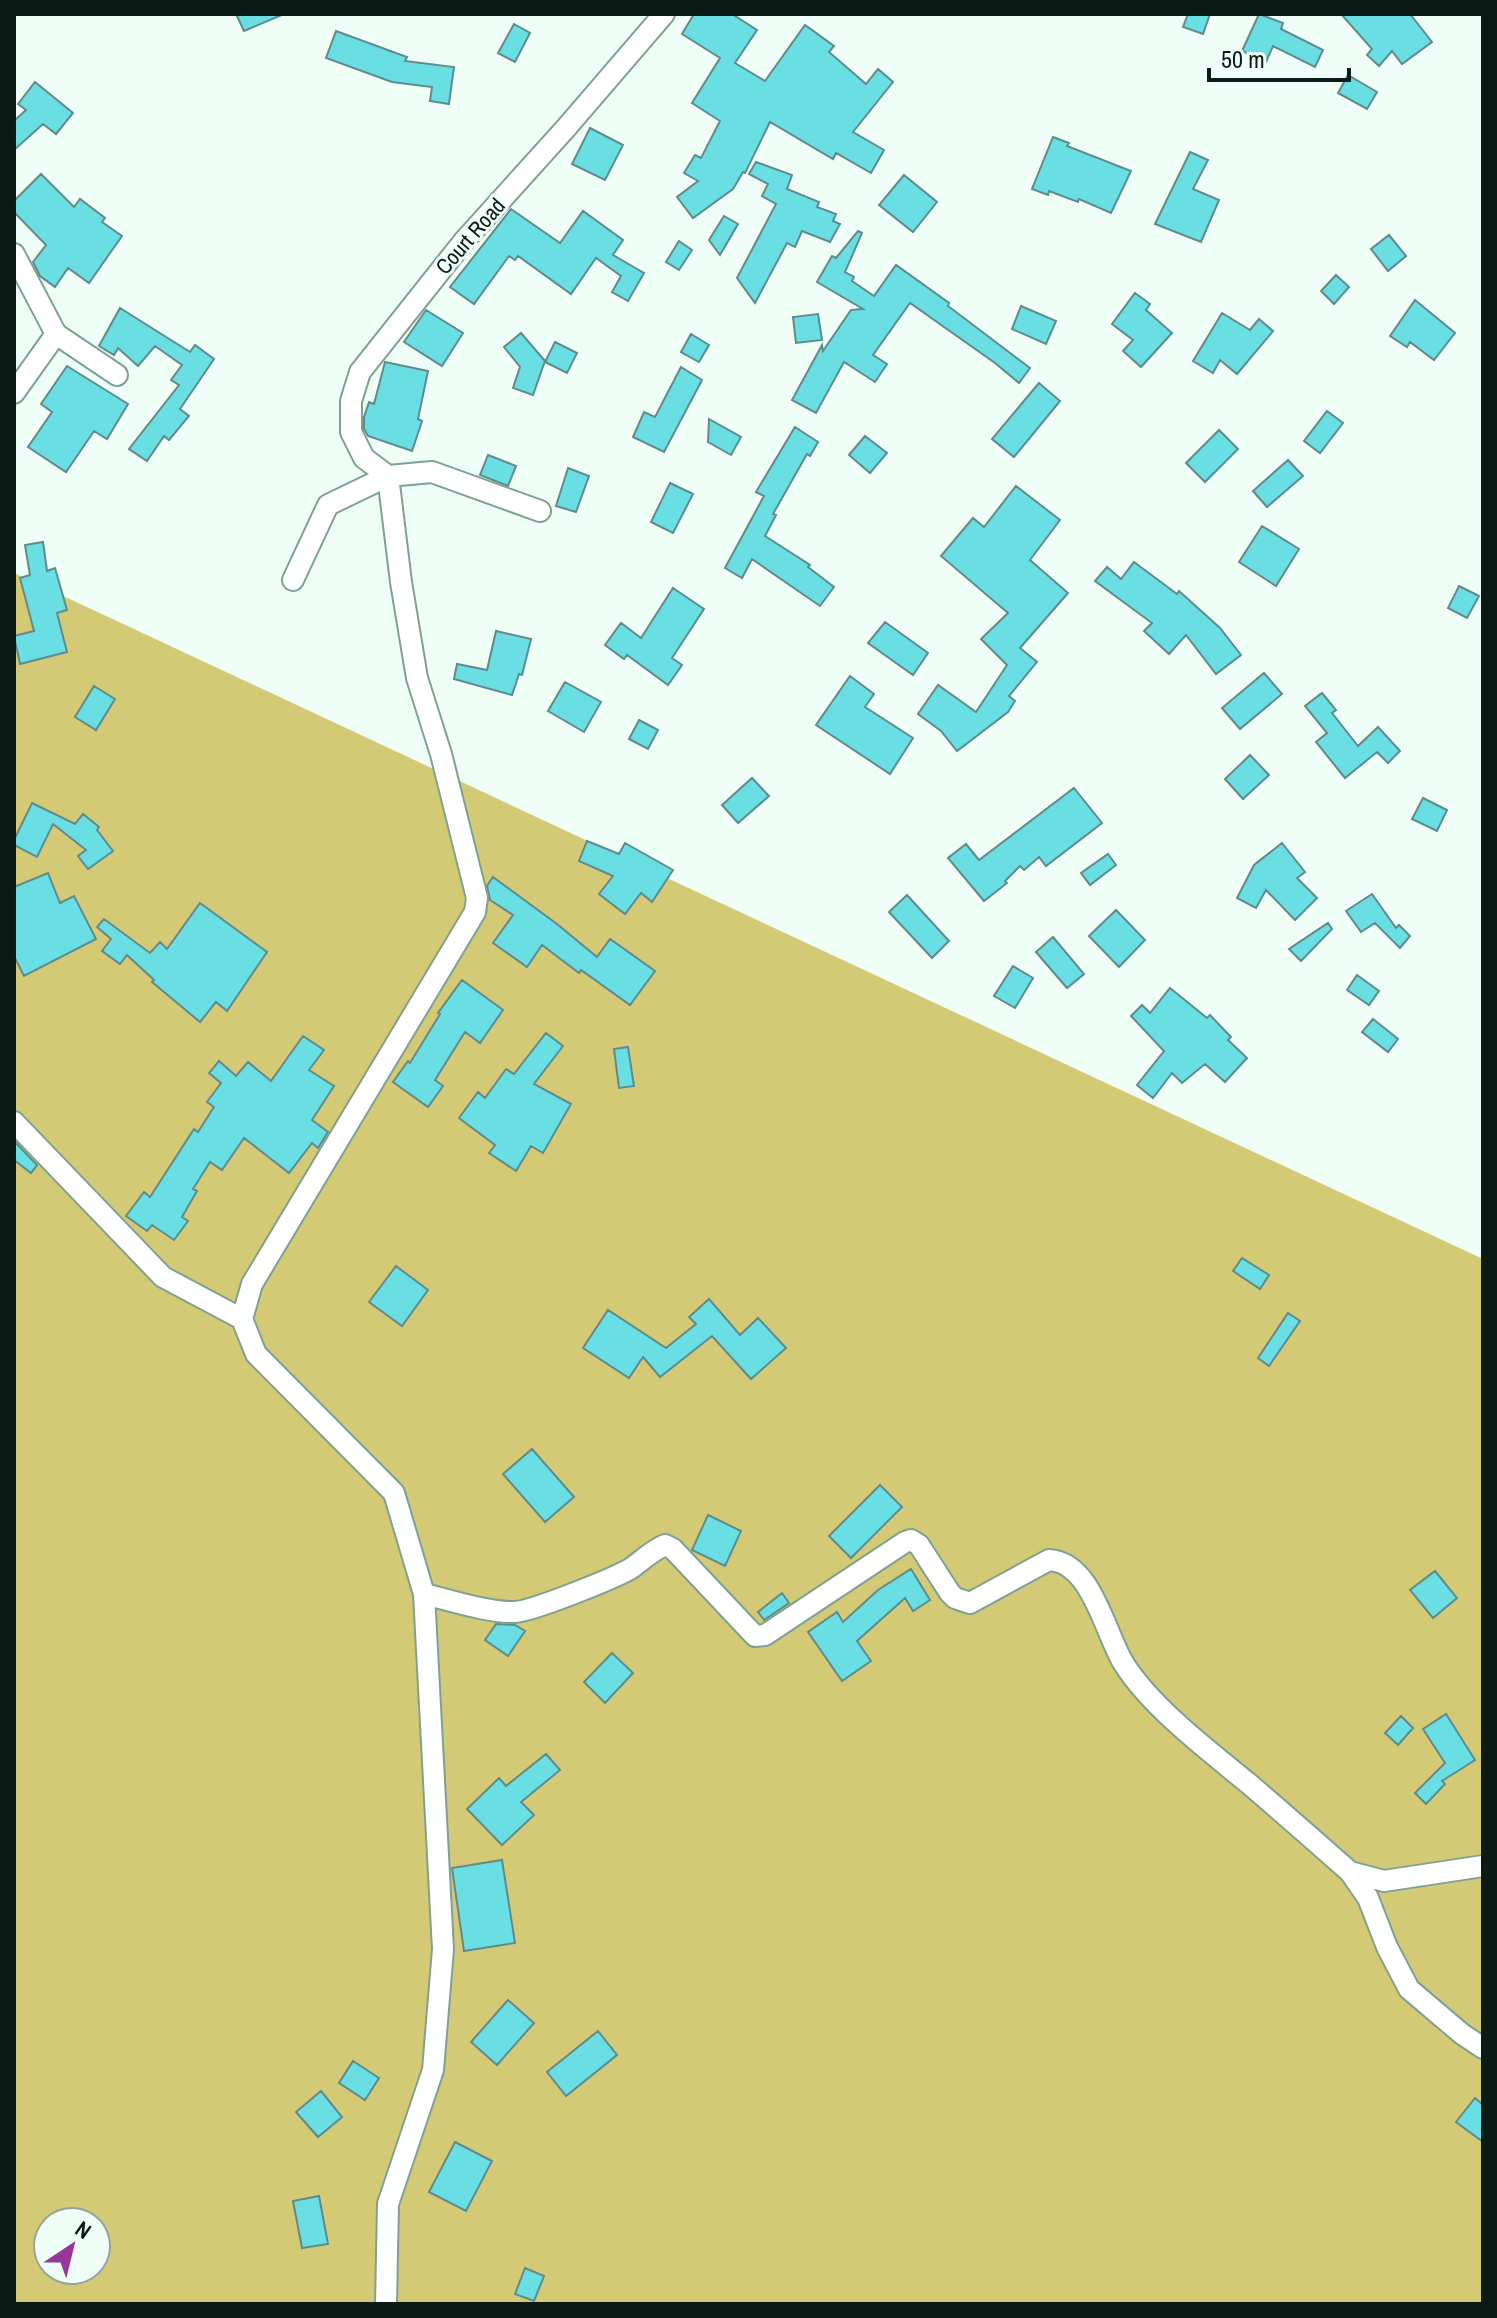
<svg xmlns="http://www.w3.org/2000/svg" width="1497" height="2318" font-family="'Archivo Narrow',sans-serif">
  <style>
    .forest { fill: #d4ca76; fill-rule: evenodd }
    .building { fill: #69dfe3; stroke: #608b8c; stroke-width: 2 }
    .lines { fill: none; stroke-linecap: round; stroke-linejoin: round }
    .minor-casing { stroke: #7da291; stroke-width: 24 }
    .minor { stroke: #fff; stroke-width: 20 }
    .labels { text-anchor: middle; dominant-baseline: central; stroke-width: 6; stroke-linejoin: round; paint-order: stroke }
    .street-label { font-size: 22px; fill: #0b1a14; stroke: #effff7 }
  </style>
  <rect width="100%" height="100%" fill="#effff7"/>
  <path class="forest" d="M14,573L1483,1259V2304H14ZM48,2222H96V2270H48Z"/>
  <path class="building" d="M236,14H284L244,31Z
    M694,14H732L757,30L735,63L765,81L805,25L834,46L829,52L866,84L878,69L893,82L853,132L884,150L871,173L836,153L833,159L770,122L745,173L743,172L733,189L693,218L677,197L698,181L684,173L695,155L701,158L720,121L692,103L720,58L682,34Z
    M1188,14H1210L1203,34L1183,27Z
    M1259,14L1283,23L1281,29L1323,50L1315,67L1273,46L1266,62L1242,51Z
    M1341,14H1410L1432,42L1402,64L1392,51L1379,66L1367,55L1372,49Z
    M514,24L530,33L515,62L498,53Z
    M336,31L407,57L405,61L454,67L449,104L430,101L432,87L392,82L326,58Z
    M1348,75L1377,92L1367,109L1338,93Z
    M35,82L73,113L56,134L43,124L14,150V121L26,110L18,104Z
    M590,128L623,145L605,180L572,164Z
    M1053,137L1069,143L1067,146L1131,171L1111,213L1079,199L1078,202L1049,191L1048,195L1032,189Z
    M1190,152L1208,160L1193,189L1219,200L1201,242L1155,224Z
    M756,162L792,175L787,189L819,202L817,207L836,214L833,221L840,224L830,242L802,231L795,247L787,243L755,303L737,278L776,204L762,196L768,184L749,174Z
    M41,174L74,207L80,199L105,218L102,222L122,236L89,283L68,268L55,287L40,276L33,262L46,245L14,212V201Z
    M904,175L937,202L913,232L879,205Z
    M511,209L560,243L583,211L623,240L613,255L644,273L628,301L612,292L621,276L596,258L571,294L518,256L515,260L509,256L474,304L450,287Z
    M724,216L738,224L720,255L709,240Z
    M858,231L862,233L845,272L854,277L852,281L874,296L896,265L949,303L948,306L1030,368L1019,383L995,363L910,303L873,355L887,364L875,382L844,362L816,413L792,400L822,345L823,351L851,310L863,309L817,282L832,256L836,258Z
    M1389,235L1406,256L1388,271L1371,249Z
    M679,241L692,250L679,270L666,262Z
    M1336,275L1349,287L1334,304L1321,291Z
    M1135,293L1150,304L1146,310L1172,333L1141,367L1123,351L1133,340L1112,324Z
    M1415,300L1455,333L1434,360L1410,342L1407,347L1390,336Z
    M1021,306L1056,321L1046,344L1012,329Z
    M120,308L190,352L195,345L214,359L180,409L189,416L169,440L164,436L147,461L129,449L179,385L171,380L182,365L155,346L138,366L118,348L114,355L99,346Z
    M426,310L463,333L442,366L404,342Z
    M1222,313L1250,330L1259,319L1273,331L1237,374L1220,360L1213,373L1193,361Z
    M818,314L822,340L796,343L793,317Z
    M521,333L545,361L533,395L513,388L520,367L504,347Z
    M691,334L709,345L699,362L681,352Z
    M555,342L577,353L567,373L545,362Z
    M385,362L428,371L418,419L422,421L412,451L368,436L364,429V417L369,402L374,404Z
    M67,366L128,404L107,439L94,431L66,472L28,447L52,412L41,404Z
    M681,367L702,380L664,452L633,437L644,412L655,417Z
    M1039,383L1060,401L1014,457L992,439Z
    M1327,411L1343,423L1320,453L1304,441Z
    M709,419L741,437L731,455L708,442Z
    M795,427L818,442L810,456L807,454L773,514L776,515L765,536L810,565L808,567L834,587L820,606L752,559L742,578L725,568L764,496L756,492Z
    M1219,430L1238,449L1205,482L1186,463Z
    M865,436L887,453L870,473L849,455Z
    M488,455L516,466L508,486L480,475Z
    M1288,460L1303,476L1267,507L1253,491Z
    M568,468L589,476L576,512L556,506Z
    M670,483L693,494L673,533L651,522Z
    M1016,486L1060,520L1030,560L1068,593L1020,648L1037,662L1009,696L1015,701L1008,712L957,751L941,731L918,714L938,685L976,712L1007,665L981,639L1008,613L941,556L973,518L984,527Z
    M1262,526L1299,549L1276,586L1239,562Z
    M43,542L47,571L55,568L67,610L57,613L67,652L20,664L14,636L34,631L20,578L30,575L25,545Z
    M1134,562L1177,594L1179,591L1220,628L1241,655L1216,674L1186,635L1169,654L1144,631L1152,623L1095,581L1107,567L1121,579Z
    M1459,586L1479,596L1467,618L1448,608Z
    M673,588L704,609L672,658L682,665L668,685L627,655L624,659L605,645L621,623L641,638Z
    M885,622L928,653L913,675L868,643Z
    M496,631L531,639L522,675L519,674L512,695L454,679L457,664L487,670Z
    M1264,673L1282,694L1240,729L1222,708Z
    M850,676L874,694L865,707L913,738L890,774L816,725Z
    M565,682L601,702L584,732L548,711Z
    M94,686L115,699L96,730L75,717Z
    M1322,693L1336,710L1332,713L1358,746L1378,727L1400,751L1388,763L1377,752L1345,778L1316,742L1327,733L1305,706Z
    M639,720L658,730L648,749L629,739Z
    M1250,755L1269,775L1243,799L1225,779Z
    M752,778L769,796L738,823L722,805Z
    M1074,788L1102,823L1046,866L1039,857L1024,870L1020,866L1005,881L1007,883L984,901L948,858L966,844L979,860Z
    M1423,798L1447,810L1437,831L1412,819Z
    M32,803L75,824L83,814L99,827L97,830L113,851L88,869L78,856L86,850L53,824L37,857L14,845V840Z
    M587,841L619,854L625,843L673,870L652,902L641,893L625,914L599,894L613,876L579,861Z
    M1282,843L1305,872L1297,878L1317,898L1295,920L1266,890L1256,908L1237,898L1254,865Z
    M1108,854L1116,865L1090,885L1081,873Z
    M48,873L60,903L74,896L96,939L24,976L14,956V887Z
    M493,877L557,924L597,957L610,939L655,971L630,1005L581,970L579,973L542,945L527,967L493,943L513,915L490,900L487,886Z
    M1372,894L1396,928L1399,925L1410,936L1400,948L1375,923L1361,932L1346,911Z
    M907,895L949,941L932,958L889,912Z
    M200,903L267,952L227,1011L216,1002L200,1022L152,982L154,980L127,955L120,964L102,951L111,939L97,927L104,919L150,953L160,942L167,949Z
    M1116,910L1145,940L1119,967L1089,936Z
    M1328,923L1332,929L1301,961L1289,949Z
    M1053,937L1084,974L1067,988L1036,952Z
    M1013,966L1033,978L1015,1008L994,996Z
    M1357,975L1379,991L1369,1005L1347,990Z
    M462,980L503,1010L480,1043L465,1032L435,1080L443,1086L428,1107L393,1082L408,1061L410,1063L440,1014L438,1013Z
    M1170,988L1207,1018L1210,1015L1231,1037L1228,1040L1247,1058L1225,1082L1205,1064L1182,1083L1172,1073L1153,1098L1137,1085L1164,1051L1131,1016L1142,1005L1150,1013Z
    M1373,1019L1398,1039L1388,1052L1362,1032Z
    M546,1033L563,1046L534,1084L571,1104L543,1153L531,1146L516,1171L489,1153L495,1145L459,1118L478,1092L485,1098L506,1069L514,1074Z
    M303,1036L324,1050L309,1070L334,1086L312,1120L328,1132L318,1148L312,1143L289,1173L244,1138L222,1170L210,1162L193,1189L197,1191L182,1217L188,1221L174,1240L152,1225L147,1231L126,1216L144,1192L150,1197L194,1129L198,1132L214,1107L207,1102L221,1083L209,1073L219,1061L236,1076L248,1062L271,1081Z
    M628,1047L634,1086L619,1088L614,1049Z
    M14,1141L37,1165L31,1173L14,1160Z
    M1242,1258L1269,1275L1260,1289L1233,1271Z
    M396,1266L428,1290L402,1326L369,1302Z
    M709,1299L740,1335L758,1318L786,1348L751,1379L712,1336L660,1377L643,1357L629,1378L583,1348L608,1310L666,1348L696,1324L689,1317Z
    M1288,1313L1300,1321L1269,1366L1258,1358Z
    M532,1449L574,1497L545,1522L503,1474Z
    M880,1485L902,1507L851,1558L829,1536Z
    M708,1515L741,1531L725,1566L692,1550Z
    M911,1569L930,1600L913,1611L905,1598L857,1641L871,1661L842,1681L808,1632L837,1612L843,1622L878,1590Z
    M1435,1571L1457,1598L1433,1618L1410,1590Z
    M782,1593L789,1603L764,1620L758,1612Z
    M496,1624L515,1625L525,1631L508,1656L485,1640Z
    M612,1653L633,1673L605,1703L584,1682Z
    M1446,1714L1475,1760L1442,1781L1445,1784L1426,1804L1415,1793L1445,1763L1423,1729Z
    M1401,1716L1413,1728L1398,1745L1385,1733Z
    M546,1754L560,1770L521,1802L534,1815L502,1845L467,1809L499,1778L506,1786Z
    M502,1860L515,1943L464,1951L452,1868Z
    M508,2000L534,2023L497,2065L471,2042Z
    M598,2031L617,2055L566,2096L547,2072Z
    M353,2061L379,2078L365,2100L339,2083Z
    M321,2091L342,2117L318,2137L296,2112Z
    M1475,2098L1483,2105V2142L1456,2122Z
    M455,2142L492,2161L466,2211L429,2192Z
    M319,2196L328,2244L302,2248L293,2201Z
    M525,2268L544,2276L534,2301L515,2294Z"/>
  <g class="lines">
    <defs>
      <path id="minor" d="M14,254L56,334L117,375
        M14,393L56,334
        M388,476L364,458L351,432V401L360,372L464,241L566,128L664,14
        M293,580L328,505L388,476L432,472L540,511
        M14,1122L163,1277L242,1319L256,1354L394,1493L424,1594L443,1949L433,2070L388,2204L386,2304
        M242,1319L252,1284L475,912L477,898L441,754L417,678L401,582L388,476
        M424,1594C449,1600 489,1613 515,1612C533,1611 612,1579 630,1569C642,1561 651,1551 665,1545L673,1549L755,1636L765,1635L905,1542L911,1540L919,1545L950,1593L955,1598L970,1603L1049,1560C1092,1562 1105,1634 1124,1664C1151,1707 1209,1751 1248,1783C1282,1812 1316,1842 1350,1872L1368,1898L1387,1947L1409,1989L1462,2034L1483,2048
        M1350,1872L1384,1881L1483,1866"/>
    </defs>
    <use href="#minor" class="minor-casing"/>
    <use href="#minor" class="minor"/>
  </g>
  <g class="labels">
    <g class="street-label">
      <text transform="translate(470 236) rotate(-49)">Court Road</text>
    </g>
  </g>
  <rect width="1497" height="2318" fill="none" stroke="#0b1a14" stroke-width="32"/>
  <g transform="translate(72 2246) rotate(35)"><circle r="38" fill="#effff7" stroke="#94a39c" stroke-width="2"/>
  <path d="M0-6L14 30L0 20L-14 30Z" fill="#97359b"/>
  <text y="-12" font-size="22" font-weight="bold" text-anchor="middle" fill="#0b1a14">N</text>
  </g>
  <path d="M1209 68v12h140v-12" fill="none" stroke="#0b1a14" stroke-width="4"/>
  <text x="1221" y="68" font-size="24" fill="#0b1a14" stroke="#effff7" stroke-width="6" paint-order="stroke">50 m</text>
</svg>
